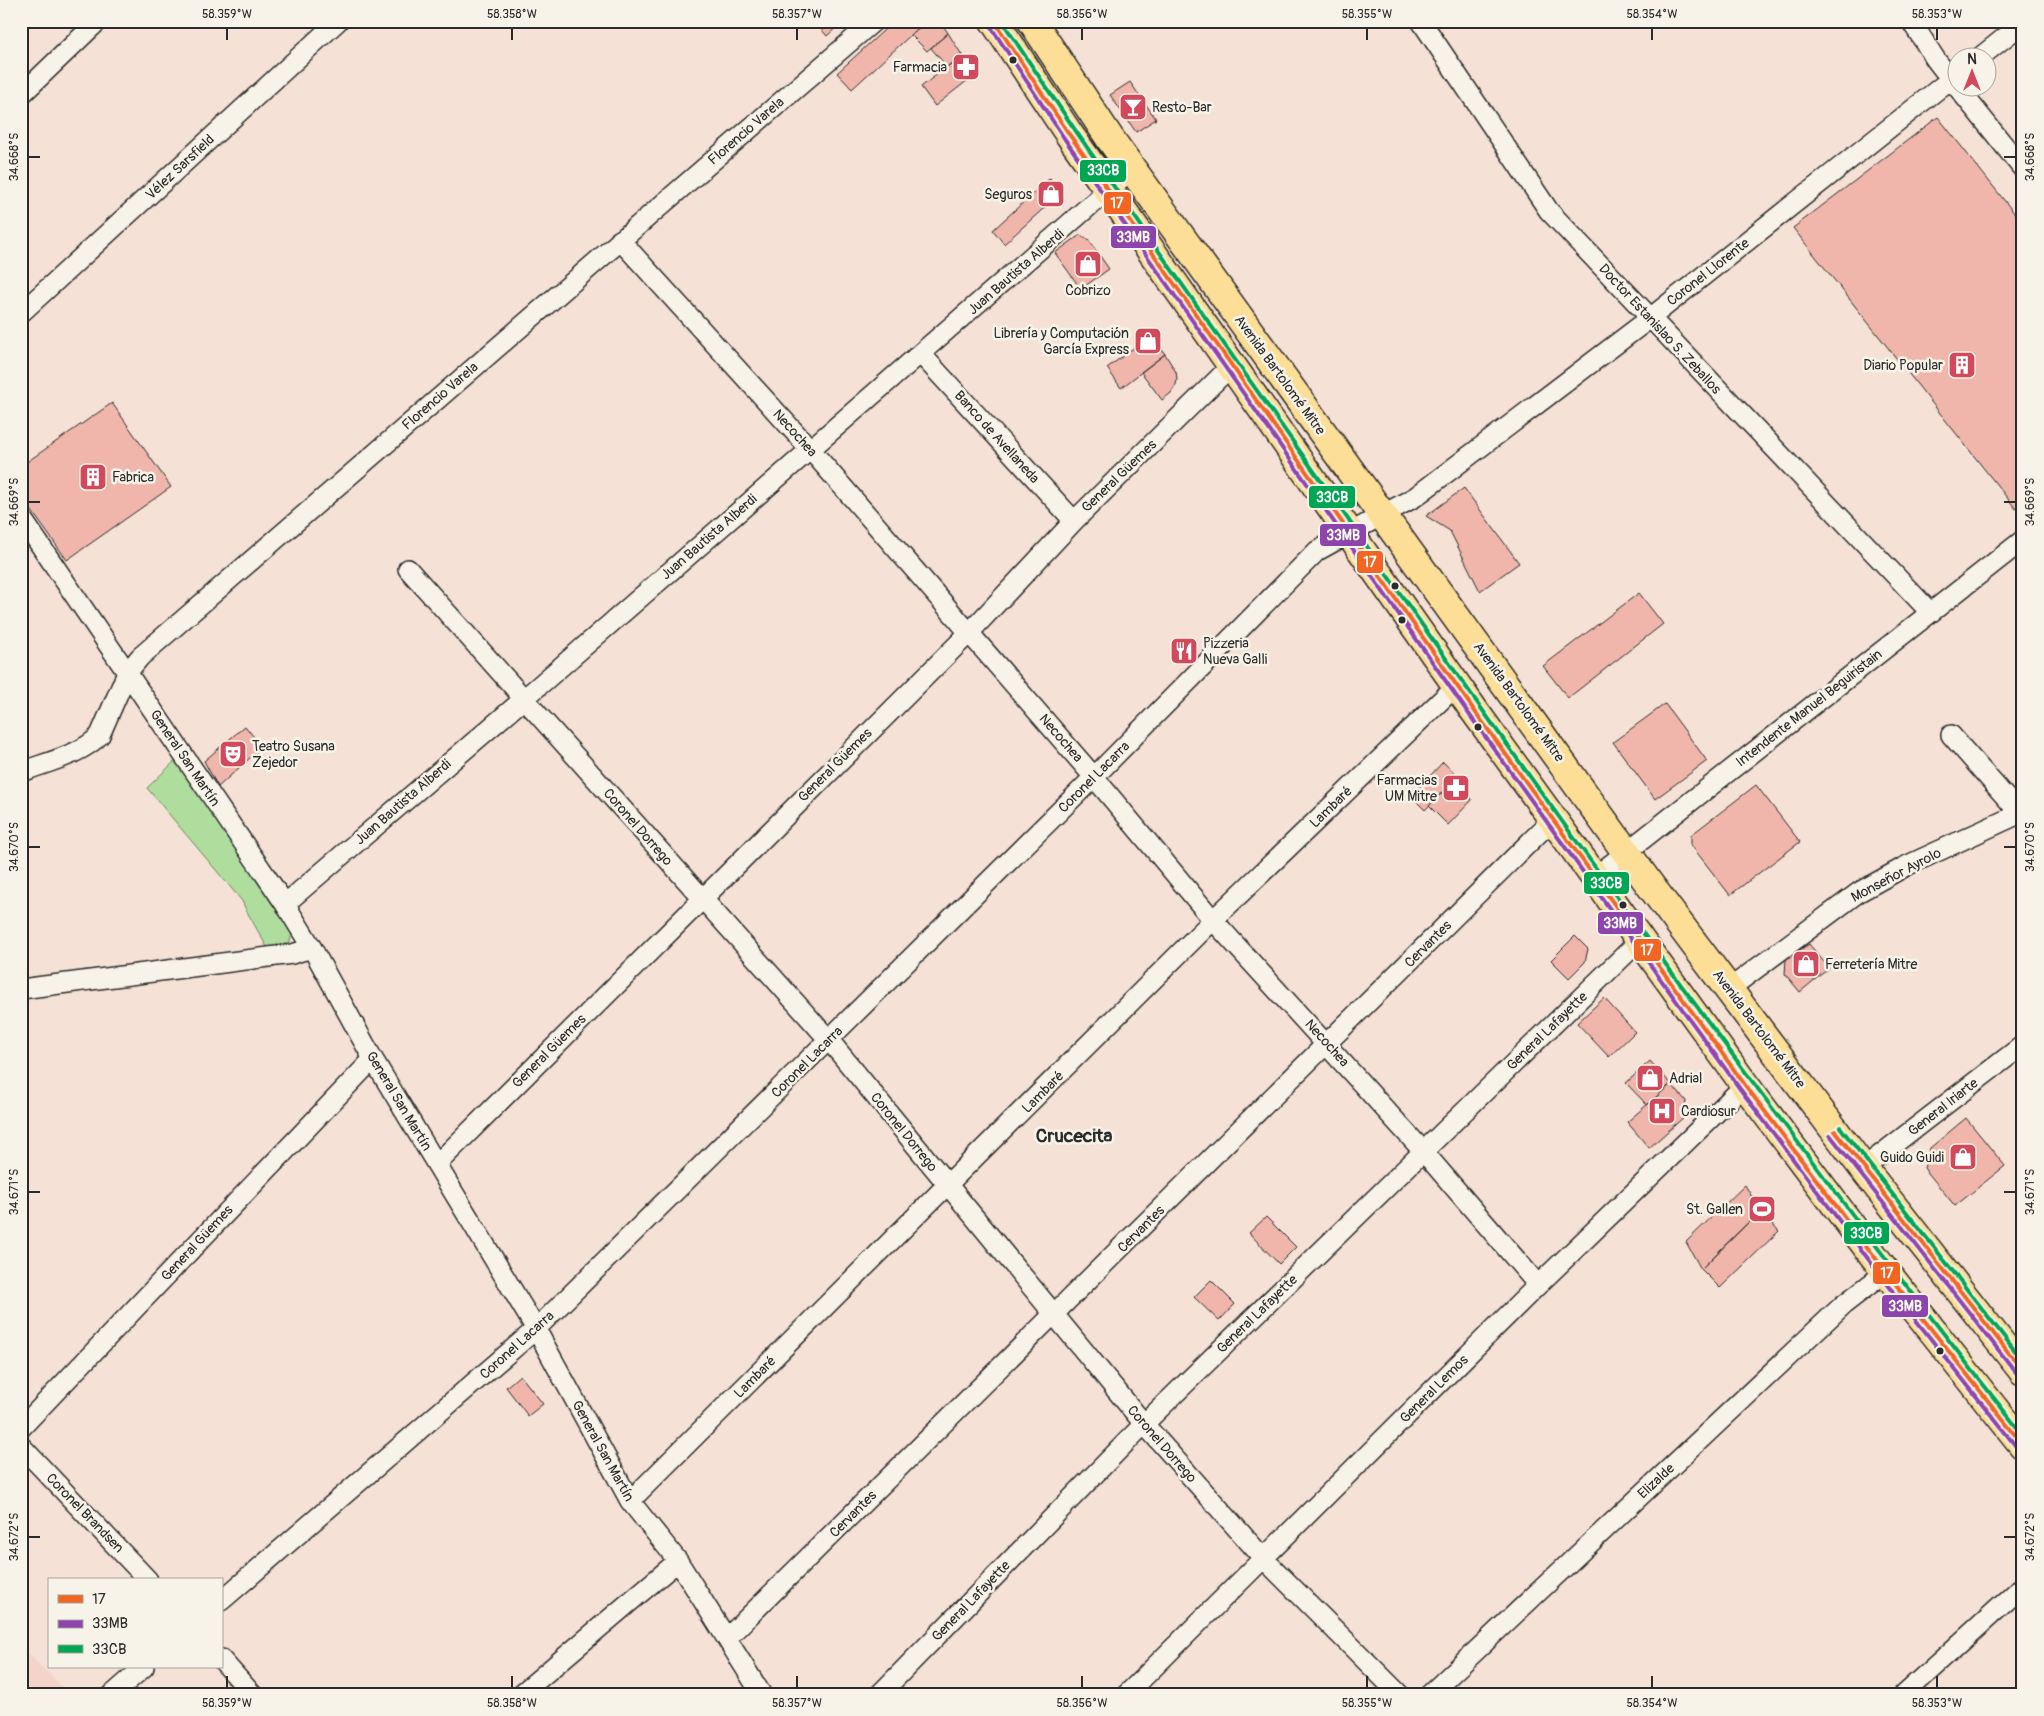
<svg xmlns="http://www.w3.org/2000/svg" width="2044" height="1716" font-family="Pangolin,sans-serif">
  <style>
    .built { fill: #f4d4c9 }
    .green { fill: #afdd9d; stroke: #6d8464 }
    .building { fill: #f0b6ab; stroke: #2b2b2b }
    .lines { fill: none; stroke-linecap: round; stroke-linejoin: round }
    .street-casing { stroke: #2b2b2b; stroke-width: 22 }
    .primary-casing { stroke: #2b2b2b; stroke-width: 31 }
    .street { stroke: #f7f3e8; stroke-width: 19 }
    .primary { stroke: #fdde96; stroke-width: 28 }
    .bus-1-casing { stroke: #f7f3e8; stroke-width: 8 }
    .bus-2-casing { stroke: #f7f3e8; stroke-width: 8 }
    .bus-3-casing { stroke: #f7f3e8; stroke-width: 8 }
    .bus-1 { stroke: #f26522; stroke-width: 4 }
    .bus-2 { stroke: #8e44ad; stroke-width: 4 }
    .bus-3 { stroke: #00a651; stroke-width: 4 }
    .ticks { fill: none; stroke: #2b2b2b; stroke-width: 2 }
    .bus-dot { fill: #2b2b2b; stroke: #f7f3e8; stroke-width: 2 }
    .labels { text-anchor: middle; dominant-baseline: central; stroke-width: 5; stroke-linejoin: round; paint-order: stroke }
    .poi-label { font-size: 14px; fill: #2b2b2b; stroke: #f7f3e8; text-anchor: end }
    .street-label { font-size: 14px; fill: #2b2b2b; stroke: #f7f3e8 }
    .district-label { font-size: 19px; font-weight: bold; fill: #2b2b2b; stroke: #f7f3e8 }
    .line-badge { stroke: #f7f3e8; stroke-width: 2 }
    .badge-label { font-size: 14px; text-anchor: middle; font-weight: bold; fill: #fff }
    .neatline { fill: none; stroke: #2b2b2b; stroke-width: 2 }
    .ticks-label { font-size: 12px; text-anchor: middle; fill: #2b2b2b }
  </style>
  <rect width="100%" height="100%" fill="#f5e1d6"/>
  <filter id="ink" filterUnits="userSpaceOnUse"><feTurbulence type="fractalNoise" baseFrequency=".02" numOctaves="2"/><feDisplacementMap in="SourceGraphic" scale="10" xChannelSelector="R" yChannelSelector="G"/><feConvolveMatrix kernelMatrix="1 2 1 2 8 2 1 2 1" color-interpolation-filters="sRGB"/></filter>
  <g filter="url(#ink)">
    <path class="built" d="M21,1646L69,1694L21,1695Z"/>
    <path class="green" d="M175,761L293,931L289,944L267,947L246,910L242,901L147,788Z"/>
    <path class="building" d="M814,21H843L827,36Z
      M894,21H926L852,89L837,73Z
      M926,21H940L948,33L927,51L911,35Z
      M948,33L962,55L947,67L931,48Z
      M962,55L977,73L935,106L921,87Z
      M1130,82L1156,119L1136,132L1110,95Z
      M1938,117L2023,224V503L2016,509L1793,228Z
      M1050,178L1057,188L1053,200L1004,244L993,230Z
      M1080,235L1088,239L1109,269L1081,289L1055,253Z
      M1151,335L1165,354L1121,388L1107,368Z
      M1165,354L1176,372L1177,379L1176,385L1171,393L1162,400L1141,372Z
      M112,403L171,487L67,560L21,496V466Z
      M1464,488L1519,563L1480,591L1450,531L1426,516Z
      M1639,593L1663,624L1568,698L1543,666Z
      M1665,704L1707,761L1655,799L1613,742Z
      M245,726L262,747L218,787L204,761Z
      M1443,762L1458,776L1425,810L1411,796Z
      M1458,776L1472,800L1448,825L1429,806Z
      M1756,785L1800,842L1730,895L1691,845V835Z
      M1575,936L1588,949L1585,962L1569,978L1551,960Z
      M1809,944L1829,968L1800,992L1785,974L1786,959Z
      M1604,998L1635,1032L1609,1057L1577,1023Z
      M1650,1061L1671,1084L1647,1105L1626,1083Z
      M1671,1084L1686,1101L1684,1117L1649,1148L1627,1122Z
      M1966,1118L2005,1166L1955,1206L1924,1168L1930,1148Z
      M1745,1185L1760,1211L1701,1269L1686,1242Z
      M1760,1211L1779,1231L1720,1288L1701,1269Z
      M1266,1217L1296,1247L1279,1264L1249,1233Z
      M1211,1280L1235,1304L1219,1321L1194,1297Z
      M520,1375L543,1404L528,1416L506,1387Z"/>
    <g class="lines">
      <defs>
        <path id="street" d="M1421,21L1549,211L1930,612
          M1911,21L1936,60L1956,86
          M1979,58L2023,23
          M1958,88L2023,169
          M21,95L98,21
          M620,240L810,449L1094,777L1213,920L1423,1151L1538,1285
          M21,313L338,21
          M921,354L1074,521
          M21,517L285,904L312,948L373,1059L536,1329L630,1501L678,1561L762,1695
          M408,569L829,1040L1144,1424L1264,1559L1400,1695
          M1951,735L2023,817
          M21,772C47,762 81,755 100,735L127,673L140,657L874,21
          M1596,876L2023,540
          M285,904L525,698L1133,168
          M21,989L292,954L312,948
          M1729,989L1859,892L1906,866L2023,812
          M437,1164L970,632L1074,521L1232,365
          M1863,1168L2023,1045
          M21,1428L373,1059
          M21,1446L148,1580
          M630,1501L1213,920L1457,685
          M221,1601L536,1329L1094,777L1317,551L1415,497L1649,319L1956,75
          M727,1638L1553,819
          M221,1659L253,1695
          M112,1695L144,1667
          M520,1695L678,1561
          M879,1695L1144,1424L1641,939
          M1126,1695L1538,1285L1745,1085
          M1429,1695L1843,1305L1886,1272
          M1903,1695L2023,1586"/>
        <path id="primary" d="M994,21L1069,134L1476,713L1745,1085L1886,1272L2023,1445
          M1032,21L1111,140L1650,885L1863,1168L2023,1371"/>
      </defs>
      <use href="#street" class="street-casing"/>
      <use href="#primary" class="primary-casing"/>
      <use href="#street" class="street"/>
      <use href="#primary" class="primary"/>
      <defs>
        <path id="bus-1" d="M994,21L1069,134L1476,713L1745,1085L1886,1272L2023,1445
          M1835,1131L2023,1371"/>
        <path id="bus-2" d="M989,24L1064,138L1471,717L1740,1089L1881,1276L2018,1449
          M1830,1135L2018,1375"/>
        <path id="bus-3" d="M1002,21C1115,192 1234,358 1352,525C1568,834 1789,1139 2023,1435
          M1840,1127L2023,1361"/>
      </defs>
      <use href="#bus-1" class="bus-1-casing"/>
      <use href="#bus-2" class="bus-2-casing"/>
      <use href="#bus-3" class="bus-3-casing"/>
      <use href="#bus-1" class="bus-1"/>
      <use href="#bus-2" class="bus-2"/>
      <use href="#bus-3" class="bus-3"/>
    </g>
  </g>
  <path class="ticks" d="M227,28V40M512,28V40M797,28V40M1082,28V40M1367,28V40M1652,28V40M1937,28V40M28,157H40M2004,157H2016M28,502H40M2004,502H2016M28,847H40M2004,847H2016M28,1192H40M2004,1192H2016M28,1537H40M2004,1537H2016M227,1676V1688M512,1676V1688M797,1676V1688M1082,1676V1688M1367,1676V1688M1652,1676V1688M1937,1676V1688"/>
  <defs>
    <symbol id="pharmacy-square" viewBox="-11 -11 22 22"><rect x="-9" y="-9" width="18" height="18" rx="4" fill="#d1495b" stroke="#f7f3e8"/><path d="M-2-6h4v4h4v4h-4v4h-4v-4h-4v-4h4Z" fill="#fff"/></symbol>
    <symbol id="bar-square" viewBox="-11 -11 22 22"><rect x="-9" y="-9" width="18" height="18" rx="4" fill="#d1495b" stroke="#f7f3e8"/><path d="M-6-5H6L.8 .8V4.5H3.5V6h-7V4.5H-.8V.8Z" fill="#fff"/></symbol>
    <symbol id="shop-square" viewBox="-11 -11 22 22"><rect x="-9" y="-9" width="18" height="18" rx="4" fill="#d1495b" stroke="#f7f3e8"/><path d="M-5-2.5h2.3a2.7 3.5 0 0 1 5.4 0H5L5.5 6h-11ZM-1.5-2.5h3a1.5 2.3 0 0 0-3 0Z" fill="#fff"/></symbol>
    <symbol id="building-square" viewBox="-11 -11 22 22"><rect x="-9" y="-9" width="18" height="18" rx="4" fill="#d1495b" stroke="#f7f3e8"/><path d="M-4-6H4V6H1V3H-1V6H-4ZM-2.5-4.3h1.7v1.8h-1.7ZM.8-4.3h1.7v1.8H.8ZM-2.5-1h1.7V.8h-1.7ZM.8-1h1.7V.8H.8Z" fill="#fff"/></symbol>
    <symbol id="restaurant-square" viewBox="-11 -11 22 22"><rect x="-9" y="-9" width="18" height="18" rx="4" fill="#d1495b" stroke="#f7f3e8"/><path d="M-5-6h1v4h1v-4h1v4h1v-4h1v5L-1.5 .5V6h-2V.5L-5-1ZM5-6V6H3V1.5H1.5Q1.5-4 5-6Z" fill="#fff"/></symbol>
    <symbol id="theatre-square" viewBox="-11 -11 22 22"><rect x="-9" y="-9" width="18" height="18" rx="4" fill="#d1495b" stroke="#f7f3e8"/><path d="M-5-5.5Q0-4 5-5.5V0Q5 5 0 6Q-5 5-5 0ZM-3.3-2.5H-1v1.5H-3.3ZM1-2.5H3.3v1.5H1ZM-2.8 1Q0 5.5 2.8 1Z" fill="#fff"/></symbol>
    <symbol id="hospital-square" viewBox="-11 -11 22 22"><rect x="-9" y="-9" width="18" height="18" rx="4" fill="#d1495b" stroke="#f7f3e8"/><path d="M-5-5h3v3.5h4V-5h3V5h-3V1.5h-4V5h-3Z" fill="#fff"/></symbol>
    <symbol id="stadium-square" viewBox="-11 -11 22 22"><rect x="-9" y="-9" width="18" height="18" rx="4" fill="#d1495b" stroke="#f7f3e8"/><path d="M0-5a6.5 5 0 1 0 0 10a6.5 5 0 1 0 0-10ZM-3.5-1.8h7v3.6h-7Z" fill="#fff"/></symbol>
  </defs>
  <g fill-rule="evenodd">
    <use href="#pharmacy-square" x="950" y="51" width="32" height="32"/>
    <use href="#bar-square" x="1117" y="91" width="32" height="32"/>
    <use href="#shop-square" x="1035" y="178" width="32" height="32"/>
    <use href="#shop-square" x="1072" y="248" width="32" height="32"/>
    <use href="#shop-square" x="1132" y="325" width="32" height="32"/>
    <use href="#building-square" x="1946" y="349" width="32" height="32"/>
    <use href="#building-square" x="77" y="461" width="32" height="32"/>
    <use href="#restaurant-square" x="1168" y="635" width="32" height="32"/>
    <use href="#theatre-square" x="217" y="738" width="32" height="32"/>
    <use href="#pharmacy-square" x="1440" y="772" width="32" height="32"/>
    <use href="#shop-square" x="1790" y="948" width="32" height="32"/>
    <use href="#shop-square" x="1634" y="1062" width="32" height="32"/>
    <use href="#hospital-square" x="1646" y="1095" width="32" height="32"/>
    <use href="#shop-square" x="1947" y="1141" width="32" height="32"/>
    <use href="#stadium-square" x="1746" y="1193" width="32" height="32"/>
  </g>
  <g class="bus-dot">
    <circle cx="1013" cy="60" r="4.5"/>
    <circle cx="1395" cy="586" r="4.5"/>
    <circle cx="1402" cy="620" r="4.5"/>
    <circle cx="1478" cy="727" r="4.5"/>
    <circle cx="1623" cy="905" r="4.5"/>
    <circle cx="1940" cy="1351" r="4.5"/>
  </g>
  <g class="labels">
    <g class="poi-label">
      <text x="947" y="67">Farmacia</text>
      <text x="1152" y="107" text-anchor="start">Resto-Bar</text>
      <text x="1032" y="194">Seguros</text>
      <text x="1088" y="290" text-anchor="middle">Cobrizo</text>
      <text x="1129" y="333">Librería y Computación<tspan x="1129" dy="16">García Express</tspan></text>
      <text x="1943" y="365">Diario Popular</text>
      <text x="112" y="477" text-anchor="start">Fabrica</text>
      <text x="1203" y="643" text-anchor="start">Pizzeria<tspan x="1203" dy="16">Nueva Galli</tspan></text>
      <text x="252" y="746" text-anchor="start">Teatro Susana<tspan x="252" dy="16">Zejedor</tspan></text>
      <text x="1437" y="780">Farmacias<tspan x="1437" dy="16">UM Mitre</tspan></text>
      <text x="1825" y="964" text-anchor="start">Ferretería Mitre</text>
      <text x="1669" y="1078" text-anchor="start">Adrial</text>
      <text x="1681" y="1111" text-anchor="start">Cardiosur</text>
      <text x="1944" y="1157">Guido Guidi</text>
      <text x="1743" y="1209">St. Gallen</text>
    </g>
    <g class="street-label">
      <text transform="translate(746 131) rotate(-41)">Florencio Varela</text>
      <text transform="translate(180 167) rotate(-43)">Vélez Sarsfield</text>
      <text transform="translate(1016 272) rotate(-41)">Juan Bautista Alberdi</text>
      <text transform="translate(1708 272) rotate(-38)">Coronel Llorente</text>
      <text transform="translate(1660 329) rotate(47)">Doctor Estanislao S. Zeballos</text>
      <text transform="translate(1280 375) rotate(54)">Avenida Bartolomé Mitre</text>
      <text transform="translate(440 396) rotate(-41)">Florencio Varela</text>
      <text transform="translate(795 433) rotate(48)">Necochea</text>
      <text transform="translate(997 437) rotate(48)">Banco de Avellaneda</text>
      <text transform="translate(1119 476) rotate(-44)">General Güemes</text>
      <text transform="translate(709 537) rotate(-41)">Juan Bautista Alberdi</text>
      <text transform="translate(1519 702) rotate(54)">Avenida Bartolomé Mitre</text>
      <text transform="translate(1809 708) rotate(-38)">Intendente Manuel Beguiristain</text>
      <text transform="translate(1061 738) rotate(49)">Necochea</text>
      <text transform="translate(185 758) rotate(56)">General San Martín</text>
      <text transform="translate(835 765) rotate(-45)">General Güemes</text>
      <text transform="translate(1094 777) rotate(-45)">Coronel Lacarra</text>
      <text transform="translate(403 802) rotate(-41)">Juan Bautista Alberdi</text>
      <text transform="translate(1331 807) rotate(-44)">Lambaré</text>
      <text transform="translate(638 827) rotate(49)">Coronel Dorrego</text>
      <text transform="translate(1896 875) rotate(-28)">Monseñor Ayrolo</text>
      <text transform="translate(1428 944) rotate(-45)">Cervantes</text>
      <text transform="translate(1759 1029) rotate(53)">Avenida Bartolomé Mitre</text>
      <text transform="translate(1547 1031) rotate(-44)">General Lafayette</text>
      <text transform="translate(1327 1043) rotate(48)">Necochea</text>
      <text transform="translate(549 1051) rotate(-45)">General Güemes</text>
      <text transform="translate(807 1062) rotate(-45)">Coronel Lacarra</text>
      <text transform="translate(1043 1092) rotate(-45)">Lambaré</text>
      <text transform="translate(399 1101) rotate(59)">General San Martín</text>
      <text transform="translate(1943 1107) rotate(-38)">General Iriarte</text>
      <text transform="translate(904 1132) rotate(51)">Coronel Dorrego</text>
      <text transform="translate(1141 1229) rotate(-45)">Cervantes</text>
      <text transform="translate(197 1243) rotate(-47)">General Güemes</text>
      <text transform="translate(1257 1314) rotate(-44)">General Lafayette</text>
      <text transform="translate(517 1345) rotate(-42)">Coronel Lacarra</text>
      <text transform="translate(755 1377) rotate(-45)">Lambaré</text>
      <text transform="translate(1434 1389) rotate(-45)">General Lemos</text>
      <text transform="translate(1162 1444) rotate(49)">Coronel Dorrego</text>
      <text transform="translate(603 1451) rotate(61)">General San Martín</text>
      <text transform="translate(1656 1481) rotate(-43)">Elizalde</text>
      <text transform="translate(85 1513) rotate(46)">Coronel Brandsen</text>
      <text transform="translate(853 1514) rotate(-45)">Cervantes</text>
      <text transform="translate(971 1601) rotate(-46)">General Lafayette</text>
    </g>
    <g class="district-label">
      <text x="1074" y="1136">Crucecita</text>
    </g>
  </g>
  <g class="line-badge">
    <rect x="1079" y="159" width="48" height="24" rx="5" fill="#00a651"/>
    <rect x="1103" y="191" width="29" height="24" rx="5" fill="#f26522"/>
    <rect x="1110" y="225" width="47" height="24" rx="5" fill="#8e44ad"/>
    <rect x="1308" y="485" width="48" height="24" rx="5" fill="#00a651"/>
    <rect x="1319" y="523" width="48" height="24" rx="5" fill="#8e44ad"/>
    <rect x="1356" y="550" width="28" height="24" rx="5" fill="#f26522"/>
    <rect x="1583" y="871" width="47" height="24" rx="5" fill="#00a651"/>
    <rect x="1597" y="911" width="47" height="24" rx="5" fill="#8e44ad"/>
    <rect x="1633" y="938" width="29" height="24" rx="5" fill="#f26522"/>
    <rect x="1843" y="1221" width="47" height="24" rx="5" fill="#00a651"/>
    <rect x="1872" y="1261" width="29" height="24" rx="5" fill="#f26522"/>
    <rect x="1881" y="1294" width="48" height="24" rx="5" fill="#8e44ad"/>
  </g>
  <g class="badge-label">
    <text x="1103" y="175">33CB</text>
    <text x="1117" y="208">17</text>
    <text x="1133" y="242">33MB</text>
    <text x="1332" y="502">33CB</text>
    <text x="1343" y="540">33MB</text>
    <text x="1370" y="567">17</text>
    <text x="1606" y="888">33CB</text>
    <text x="1620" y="928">33MB</text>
    <text x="1647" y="955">17</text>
    <text x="1866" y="1238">33CB</text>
    <text x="1887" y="1278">17</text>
    <text x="1905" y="1311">33MB</text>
  </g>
  <rect width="2044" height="1716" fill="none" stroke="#f7f3e8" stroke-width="55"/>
  <rect x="48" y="1578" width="175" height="90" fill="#f7f3e8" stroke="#a5a39c"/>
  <rect x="58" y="1595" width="25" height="8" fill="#f26522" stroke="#a5a39c"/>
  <text x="92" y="1604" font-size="15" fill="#2b2b2b">17</text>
  <rect x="58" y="1620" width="25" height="8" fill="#8e44ad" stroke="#a5a39c"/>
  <text x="92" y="1628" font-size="15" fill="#2b2b2b">33MB</text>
  <rect x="58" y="1645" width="25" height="8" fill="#00a651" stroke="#a5a39c"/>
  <text x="92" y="1654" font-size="15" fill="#2b2b2b">33CB</text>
  <g transform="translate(1972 72)"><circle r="24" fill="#f7f3e8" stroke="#a5a39c"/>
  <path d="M0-4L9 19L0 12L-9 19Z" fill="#d1495b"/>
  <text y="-8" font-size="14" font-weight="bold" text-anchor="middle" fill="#2b2b2b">N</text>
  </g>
  <rect x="28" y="28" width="1988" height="1660" class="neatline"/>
  <g class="ticks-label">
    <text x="227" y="18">58.359°W</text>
    <text x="512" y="18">58.358°W</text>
    <text x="797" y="18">58.357°W</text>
    <text x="1082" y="18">58.356°W</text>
    <text x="1367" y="18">58.355°W</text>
    <text x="1652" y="18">58.354°W</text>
    <text x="1937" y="18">58.353°W</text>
    <text transform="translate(14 157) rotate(-90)" y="4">34.668°S</text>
    <text transform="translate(2030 157) rotate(-90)" y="4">34.668°S</text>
    <text transform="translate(14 502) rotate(-90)" y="4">34.669°S</text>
    <text transform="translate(2030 502) rotate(-90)" y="4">34.669°S</text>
    <text transform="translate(14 847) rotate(-90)" y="4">34.670°S</text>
    <text transform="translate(2030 847) rotate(-90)" y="4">34.670°S</text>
    <text transform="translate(14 1192) rotate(-90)" y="4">34.671°S</text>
    <text transform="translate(2030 1192) rotate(-90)" y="4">34.671°S</text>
    <text transform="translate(14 1537) rotate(-90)" y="4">34.672°S</text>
    <text transform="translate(2030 1537) rotate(-90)" y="4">34.672°S</text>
    <text x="227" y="1707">58.359°W</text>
    <text x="512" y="1707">58.358°W</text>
    <text x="797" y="1707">58.357°W</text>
    <text x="1082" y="1707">58.356°W</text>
    <text x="1367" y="1707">58.355°W</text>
    <text x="1652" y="1707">58.354°W</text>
    <text x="1937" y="1707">58.353°W</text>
  </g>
</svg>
